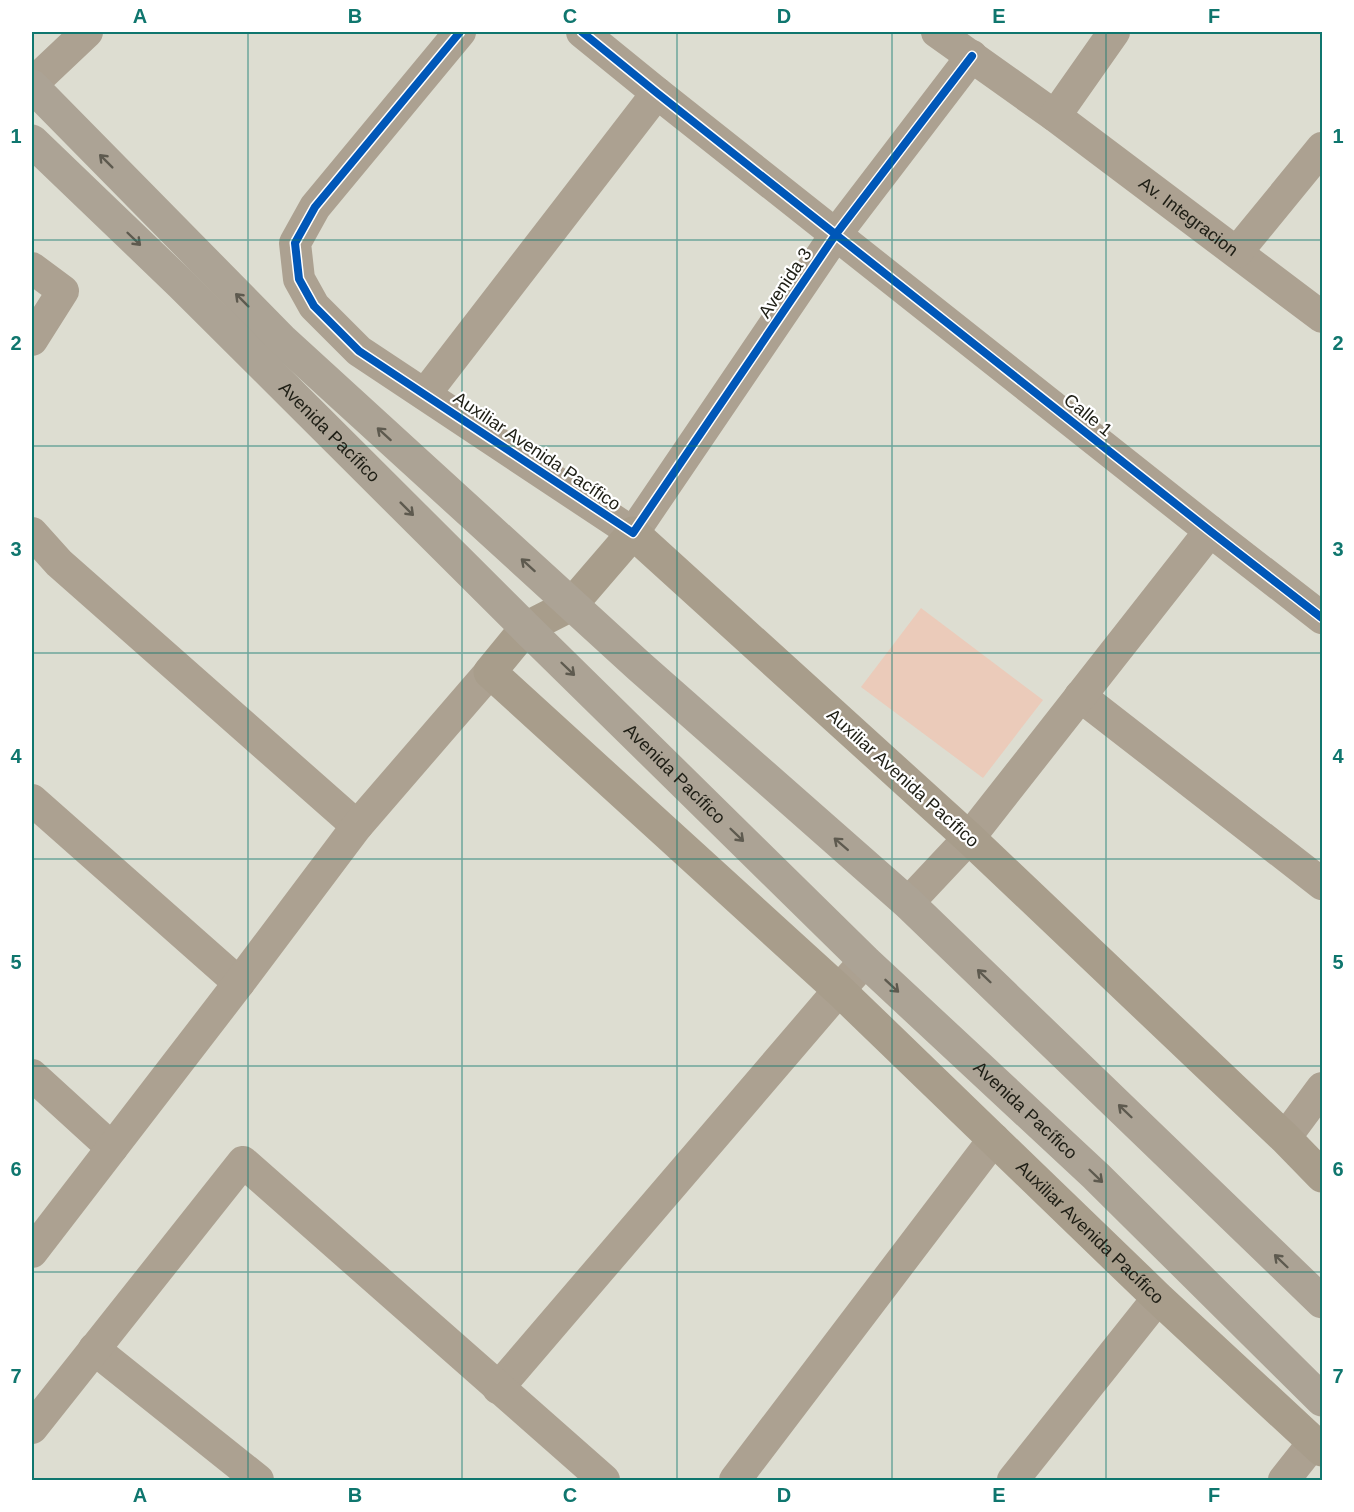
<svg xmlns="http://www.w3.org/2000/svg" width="1354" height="1512" font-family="Helvetica,sans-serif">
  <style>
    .green { fill: #ebcbba }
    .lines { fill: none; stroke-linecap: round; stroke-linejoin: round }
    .street { stroke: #aca191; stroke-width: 32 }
    .secondary { stroke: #a89d8b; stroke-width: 33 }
    .primary { stroke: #aca395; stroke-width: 33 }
    .cycleway-casing { stroke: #fff; stroke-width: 11 }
    .cycleway { stroke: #0057b8; stroke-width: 8 }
    .oneway { stroke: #5e5a4f }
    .grid { fill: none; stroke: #0f766e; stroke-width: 1.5; stroke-opacity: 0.55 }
    .labels { text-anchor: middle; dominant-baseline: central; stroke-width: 4.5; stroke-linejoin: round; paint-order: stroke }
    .street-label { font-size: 18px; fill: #1e1e15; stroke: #fff }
    .neatline { fill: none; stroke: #0f766e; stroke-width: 2 }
    .grid-label { font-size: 20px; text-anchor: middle; font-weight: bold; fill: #0f766e }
  </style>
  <rect width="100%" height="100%" fill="#ddddd1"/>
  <path class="green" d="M921,608L1043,700L983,778L861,687Z"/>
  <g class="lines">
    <g class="street">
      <path d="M460,32L315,207L295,243L299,279L314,306L359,351L633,533L836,234L972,56"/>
      <path d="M582,32L657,93L1210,531L1322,618"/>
      <path id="s1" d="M937,32L1055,116L1322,317"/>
      <path d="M32,84L87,32"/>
      <path d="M1055,116L1114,32"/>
      <path d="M1237,252L1322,148"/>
      <path d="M32,268L63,291L32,340"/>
      <path d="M425,394L657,93"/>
      <path d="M32,533L59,563L357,826"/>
      <path d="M1080,696L1322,884"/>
      <path d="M32,800L239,983"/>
      <path d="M908,903L969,838L1210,531"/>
      <path d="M32,1075L112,1148"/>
      <path d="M1285,1138L1322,1088"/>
      <path d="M32,1252L239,983L357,826L490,672"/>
      <path d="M94,1349L258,1480"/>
      <path d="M498,1388L839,990L865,961"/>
      <path d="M32,1428L243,1162L604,1480"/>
      <path d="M735,1480L994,1139"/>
      <path d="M1013,1480L1158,1298"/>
      <path d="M1284,1480L1314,1442"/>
    </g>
    <path class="secondary" id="s2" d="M1322,1176L1285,1138L969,838L633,533L571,605L526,628L490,672L839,990L1158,1298L1322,1450"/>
    <g class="primary">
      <path d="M32,86L283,341L639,666L908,903L1322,1302"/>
      <path id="s3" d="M32,141L181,284L526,628L865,961L1096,1176L1322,1400"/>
    </g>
    <defs>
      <path id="cycleway" d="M460,32L315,207L295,243L299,279L314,306L359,351L633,533L836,234L972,56
        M582,32L657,93L1210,531L1322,618"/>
    </defs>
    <use href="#cycleway" class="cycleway-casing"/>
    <use href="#cycleway" class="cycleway"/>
  </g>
  <defs><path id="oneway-shaft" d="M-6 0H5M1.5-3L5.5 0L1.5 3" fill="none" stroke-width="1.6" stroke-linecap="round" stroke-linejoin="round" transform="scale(1.5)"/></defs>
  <g class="oneway">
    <use href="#oneway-shaft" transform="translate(106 161) rotate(-135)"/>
    <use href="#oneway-shaft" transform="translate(134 239) rotate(44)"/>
    <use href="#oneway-shaft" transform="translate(242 300) rotate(-135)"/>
    <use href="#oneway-shaft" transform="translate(384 434) rotate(-138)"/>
    <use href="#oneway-shaft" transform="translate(407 509) rotate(45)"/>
    <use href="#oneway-shaft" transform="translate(528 565) rotate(-138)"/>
    <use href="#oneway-shaft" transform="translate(568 669) rotate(44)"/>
    <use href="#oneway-shaft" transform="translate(737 835) rotate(44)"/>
    <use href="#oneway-shaft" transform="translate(841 844) rotate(-139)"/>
    <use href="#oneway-shaft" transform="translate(984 976) rotate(-136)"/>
    <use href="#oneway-shaft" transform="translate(892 986) rotate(43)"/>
    <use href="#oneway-shaft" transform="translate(1125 1111) rotate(-136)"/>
    <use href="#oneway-shaft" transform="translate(1096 1176) rotate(44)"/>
    <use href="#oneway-shaft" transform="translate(1281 1261) rotate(-136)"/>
  </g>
  <path class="grid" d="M248,32V1480M462,32V1480M677,32V1480M892,32V1480M1106,32V1480M32,240H1322M32,446H1322M32,653H1322M32,859H1322M32,1066H1322M32,1272H1322"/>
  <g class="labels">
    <g class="street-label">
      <text stroke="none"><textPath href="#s1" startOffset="312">Av. Integracion</textPath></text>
      <text transform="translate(785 283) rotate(-56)">Avenida 3</text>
      <text transform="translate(1088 415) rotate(39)">Calle 1</text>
      <text stroke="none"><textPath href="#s3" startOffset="416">Avenida Pacífico</textPath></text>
      <text transform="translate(537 451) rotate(34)">Auxiliar Avenida Pacífico</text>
      <text stroke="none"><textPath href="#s3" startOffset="902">Avenida Pacífico</textPath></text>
      <text transform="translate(903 778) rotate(42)">Auxiliar Avenida Pacífico</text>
      <text stroke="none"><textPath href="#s3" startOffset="1388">Avenida Pacífico</textPath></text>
      <text stroke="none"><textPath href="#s2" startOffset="1966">Auxiliar Avenida Pacífico</textPath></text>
    </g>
  </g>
  <rect width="1354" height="1512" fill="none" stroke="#ffffff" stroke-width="66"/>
  <rect x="33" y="33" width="1288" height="1446" class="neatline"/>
  <g class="grid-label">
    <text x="140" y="23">A</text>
    <text x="355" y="23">B</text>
    <text x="570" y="23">C</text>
    <text x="784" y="23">D</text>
    <text x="999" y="23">E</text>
    <text x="1214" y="23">F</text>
    <text x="16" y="143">1</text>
    <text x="1338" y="143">1</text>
    <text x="16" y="350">2</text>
    <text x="1338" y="350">2</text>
    <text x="16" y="556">3</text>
    <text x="1338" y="556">3</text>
    <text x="16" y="763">4</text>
    <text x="1338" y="763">4</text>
    <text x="16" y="969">5</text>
    <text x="1338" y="969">5</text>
    <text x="16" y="1176">6</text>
    <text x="1338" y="1176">6</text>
    <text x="16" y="1383">7</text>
    <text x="1338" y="1383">7</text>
    <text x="140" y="1502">A</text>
    <text x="355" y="1502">B</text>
    <text x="570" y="1502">C</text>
    <text x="784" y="1502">D</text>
    <text x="999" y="1502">E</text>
    <text x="1214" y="1502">F</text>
  </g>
</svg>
